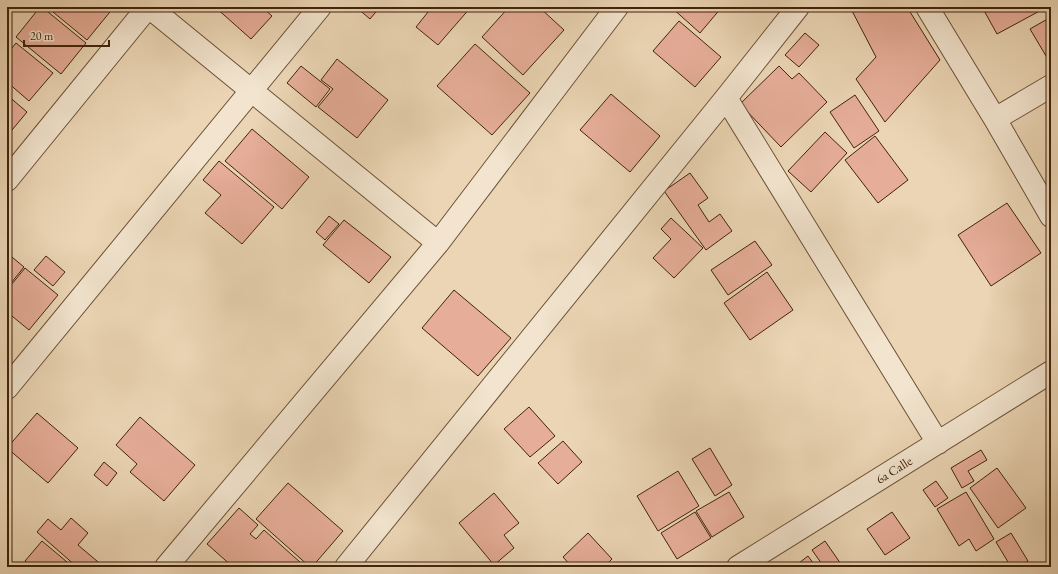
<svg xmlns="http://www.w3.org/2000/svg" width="1058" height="574" font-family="'EB Garamond',serif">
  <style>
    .building { fill: #e6ad98; stroke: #41230d }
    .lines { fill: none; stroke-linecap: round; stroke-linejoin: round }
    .street-casing { stroke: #6c5037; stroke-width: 24 }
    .street { stroke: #f2e4ce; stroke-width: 22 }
    .labels { text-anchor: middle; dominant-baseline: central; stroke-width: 4; stroke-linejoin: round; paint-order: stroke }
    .street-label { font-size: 13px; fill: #41230d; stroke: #f2e4ce }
  </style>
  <rect width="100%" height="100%" fill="#ebd5b4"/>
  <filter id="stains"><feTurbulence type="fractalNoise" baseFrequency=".005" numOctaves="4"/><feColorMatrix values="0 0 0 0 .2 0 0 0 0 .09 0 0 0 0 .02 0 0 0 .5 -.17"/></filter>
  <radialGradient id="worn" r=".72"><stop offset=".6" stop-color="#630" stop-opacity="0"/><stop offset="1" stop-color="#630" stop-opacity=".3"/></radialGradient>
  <path class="building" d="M40,7H42L86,43L61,74L16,37Z
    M47,7H114L87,40Z
    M215,7H262L272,16L251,39Z
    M356,7H380L370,19Z
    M423,7H471L438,45L416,27L428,12Z
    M509,7H539L564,30L523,75L482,37Z
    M671,7H722L700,33Z
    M850,7H907L940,60L885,122L856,79L876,57Z
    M982,7H1047L997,34Z
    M1051,17V60L1049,61L1030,29Z
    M679,21L721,57L695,87L653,51Z
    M805,33L819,45L799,67L785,55Z
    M16,43L53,73L29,101L7,82V54Z
    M475,44L530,93L492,135L437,86Z
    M337,59L388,100L357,138L318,107L333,89L321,80Z
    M301,66L330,89L316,107L287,83Z
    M779,66L792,79L799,73L827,102L781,147L740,104Z
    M611,94L660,136L630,172L580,130Z
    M7,95L27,112L7,136Z
    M855,95L879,131L854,148L830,112Z
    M252,129L309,177L282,209L225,161Z
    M825,132L847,153L811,192L788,171Z
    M875,136L908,180L878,203L845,160Z
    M219,161L274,207L242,244L205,213L221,195L203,180Z
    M690,173L708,198L698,205L709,222L720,214L732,231L706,250L664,191Z
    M1007,203L1041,253L991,286L958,235Z
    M329,216L339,224L325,240L316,232Z
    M671,218L703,248L674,278L653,258L671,239L661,229Z
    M344,220L391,257L369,283L323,245Z
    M755,241L772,265L728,295L711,270Z
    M7,253L24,267L7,288Z
    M46,256L65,272L53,286L34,270Z
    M25,268L58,295L29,330L7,312V290Z
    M767,272L793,310L750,340L724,303Z
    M454,290L511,338L478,376L422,328Z
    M529,407L555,436L530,457L504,429Z
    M37,413L78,448L48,483L7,448Z
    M140,417L195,465L164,501L130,472L137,464L116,445Z
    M563,441L582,462L558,484L538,463Z
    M710,448L732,485L715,496L692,459Z
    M981,450L987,460L968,471L974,481L962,488L951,468Z
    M104,462L117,473L107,486L94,475Z
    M997,468L1026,508L998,528L970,488Z
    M678,471L699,506L658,531L637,496Z
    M936,481L948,498L935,507L923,490Z
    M288,483L343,531L312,567H310L256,519Z
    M729,492L744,517L712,537L696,511Z
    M966,492L994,539L976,551L969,539L959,546L937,509Z
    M494,493L519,523L504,535L514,548L494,565L459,523Z
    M239,508L258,525L250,534L256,539L264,530L301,563L297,567H233L207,544Z
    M695,512L711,538L677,559L661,533Z
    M892,512L910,538L885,555L867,529Z
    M71,518L88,533L78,545L104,567H77L37,532L48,519L61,530Z
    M588,533L612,559L604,567H572L563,557Z
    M1011,533L1028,561L1019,567H1011L996,542Z
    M42,541L73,567H32L25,561Z
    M825,541L843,567H824L812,550Z
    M808,556L816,567H802L799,563Z"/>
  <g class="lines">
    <defs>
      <path id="street" d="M149,7L438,243
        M927,7L995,119L1051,216
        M726,98L938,443
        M995,119L1051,86
        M7,180L148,7
        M7,388L320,7
        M166,567L438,243L617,7
        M346,567L726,98L798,7
        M738,567L1051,372"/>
    </defs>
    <use href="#street" class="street-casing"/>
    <use href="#street" class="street"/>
  </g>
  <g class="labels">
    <g class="street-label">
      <text transform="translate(894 470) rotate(-32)">6a Calle</text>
    </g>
  </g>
  <rect width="1058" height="574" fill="none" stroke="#ebd5b4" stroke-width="24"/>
  <rect x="8" y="8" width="1042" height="558" fill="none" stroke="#41230d" stroke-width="2"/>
  <rect x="12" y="12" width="1034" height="550" fill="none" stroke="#41230d"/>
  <path d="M24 40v6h85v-6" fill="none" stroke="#41230d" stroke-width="2"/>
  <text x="30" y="40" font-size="12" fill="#41230d" stroke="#f2e4ce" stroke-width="3" paint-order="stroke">20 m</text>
  <rect width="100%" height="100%" filter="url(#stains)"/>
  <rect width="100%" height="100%" fill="url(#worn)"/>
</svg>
